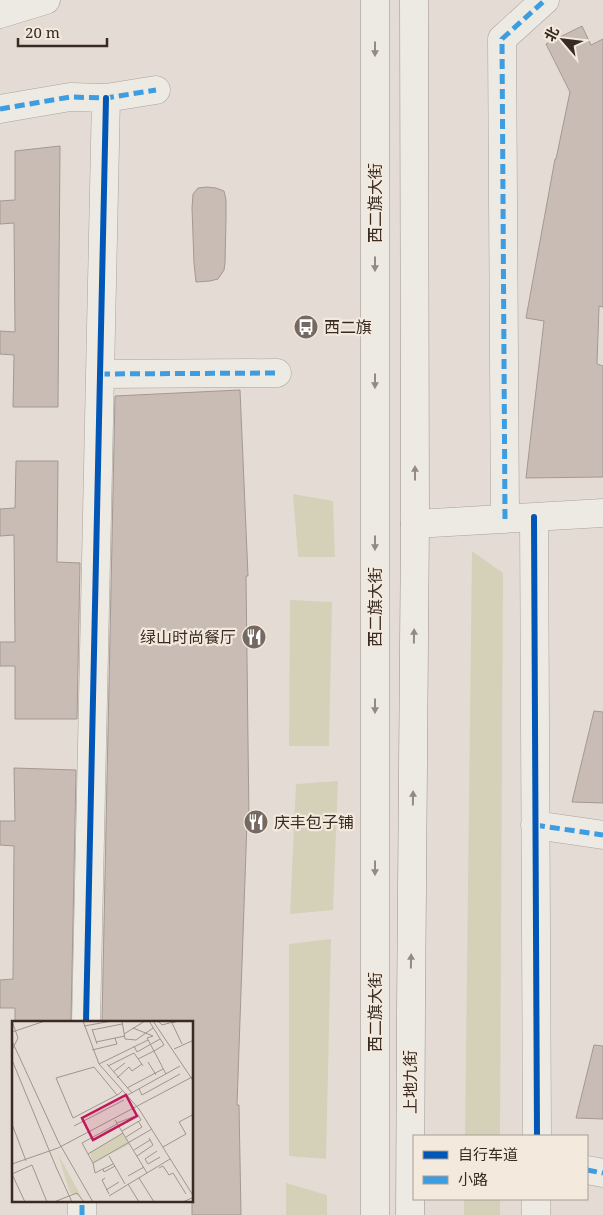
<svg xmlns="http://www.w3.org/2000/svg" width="603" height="1215" font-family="'Noto Serif','Noto Sans SC',serif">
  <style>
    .green { fill: #d5d0b8 }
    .building { fill: #c8bcb5; stroke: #a49893 }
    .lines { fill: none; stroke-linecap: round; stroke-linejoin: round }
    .street-casing { stroke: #aaa29c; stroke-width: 29 }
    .secondary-casing { stroke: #9a928c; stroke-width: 29 }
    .street { stroke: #ede9e3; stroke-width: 28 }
    .secondary { stroke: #ede9e3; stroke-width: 28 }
    .quiet { stroke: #3e9ce0; stroke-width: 5; stroke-dasharray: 10 5; stroke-linecap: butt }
    .cycleway-casing { stroke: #f3e9dc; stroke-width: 9 }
    .cycleway { stroke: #0057b8; stroke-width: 6 }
    .oneway { fill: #938a83 }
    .labels { text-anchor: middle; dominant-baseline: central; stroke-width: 4.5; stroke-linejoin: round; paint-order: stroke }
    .street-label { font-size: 16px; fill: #392b23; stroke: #f3e9dc }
    .poi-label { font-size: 16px; fill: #392b23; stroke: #f3e9dc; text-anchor: start }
    .inset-road { fill: none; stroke: #a0958d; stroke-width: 1 }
    .view { fill: #c2185b; fill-opacity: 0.15; stroke: #c2185b; stroke-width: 2.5 }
    .inset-edge { fill: none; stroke: #392b23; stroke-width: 2.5 }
  </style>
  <rect width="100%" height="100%" fill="#e4dcd4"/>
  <path class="green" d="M293,494L333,501L335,557H298Z
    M472,551L503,573L500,1136H465Z
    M290,600L332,602L329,746H289Z
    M338,781L333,910L290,914L296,784Z
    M331,939L326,1159L289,1156V944Z
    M286,1183L327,1195V1215H286Z
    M464,1199H500V1215H464Z"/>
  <path class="building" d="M582,26L591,45L603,39V307L599,306L597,364L603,366V477L526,478L544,321L526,318L555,159H556L570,92L546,44Z
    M60,146L58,407H13L14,355L0,354V331L15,332L14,223L0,224V201L15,200V151Z
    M207,187L216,188L224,191L226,200V218L225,263L224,270L218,279L210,281L196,282L194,263L192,208L193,194L198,188Z
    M240,390L248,576H246L249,822H247L237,1105H239L241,1215H192V1022H102L115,396Z
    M16,461H58L57,562L80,563L77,719H15V666H0V642H15L14,535L0,536V509L15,508Z
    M594,711L603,712V803L572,802Z
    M14,768L76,770L71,1022H15V1008H0V980L13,979L14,846L0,845V821H15Z
    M594,1045L603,1046V1119L576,1118Z"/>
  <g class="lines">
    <defs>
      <path id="street" d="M0,109L70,97L106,98L156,90
        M100,374L277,373
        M534,517L537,1136
        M505,519L502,39L545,0
        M415,524L603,513
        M535,825L603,835
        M86,1022L106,98
        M587,1170L603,1173
        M82,1215V1201
        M536,1215V1199"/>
      <path id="secondary" d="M375,0V1215
        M0,14L46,0
        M410,1215L411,1010L415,524L414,0"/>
    </defs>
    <use href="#street" class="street-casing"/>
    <use href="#secondary" class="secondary-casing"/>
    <use href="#street" class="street"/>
    <use href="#secondary" class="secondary"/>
    <path class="quiet" d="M0,109L70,97L106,98L156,90
      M100,374L277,373
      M505,519L502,39L545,0
      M535,825L603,835
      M587,1170L603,1173
      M82,1215V1201"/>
    <defs>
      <path id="cycleway" d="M534,517L537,1136
        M86,1022L106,98"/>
    </defs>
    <use href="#cycleway" class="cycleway-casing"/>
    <use href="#cycleway" class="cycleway"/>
  </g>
  <defs><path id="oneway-solid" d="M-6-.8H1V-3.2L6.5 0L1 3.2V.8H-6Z" transform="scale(1.25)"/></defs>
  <g class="oneway">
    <use href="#oneway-solid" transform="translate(375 49) rotate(90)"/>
    <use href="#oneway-solid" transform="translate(375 264) rotate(90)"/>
    <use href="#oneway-solid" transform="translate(375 381) rotate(90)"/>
    <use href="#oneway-solid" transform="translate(415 473) rotate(-90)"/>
    <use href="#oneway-solid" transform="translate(375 543) rotate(90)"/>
    <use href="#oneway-solid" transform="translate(414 636) rotate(-89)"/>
    <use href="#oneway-solid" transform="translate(375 706) rotate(90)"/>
    <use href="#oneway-solid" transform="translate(413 798) rotate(-89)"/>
    <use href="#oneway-solid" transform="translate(375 868) rotate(90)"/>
    <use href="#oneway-solid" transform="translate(411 961) rotate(-89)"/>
  </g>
  <defs>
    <symbol id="bus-disc" viewBox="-11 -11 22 22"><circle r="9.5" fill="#756961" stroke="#f3e9dc"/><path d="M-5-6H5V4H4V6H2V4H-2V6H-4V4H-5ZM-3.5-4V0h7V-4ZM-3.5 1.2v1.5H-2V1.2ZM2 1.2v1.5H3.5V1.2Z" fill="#fff"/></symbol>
    <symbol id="restaurant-disc" viewBox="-11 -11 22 22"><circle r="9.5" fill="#756961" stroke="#f3e9dc"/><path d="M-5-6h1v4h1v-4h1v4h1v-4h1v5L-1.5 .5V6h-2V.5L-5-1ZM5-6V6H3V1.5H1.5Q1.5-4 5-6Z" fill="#fff"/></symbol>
  </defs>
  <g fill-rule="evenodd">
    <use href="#bus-disc" x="292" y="313" width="28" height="28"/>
    <use href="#restaurant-disc" x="240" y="623" width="28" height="28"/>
    <use href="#restaurant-disc" x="242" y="808" width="28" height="28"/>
  </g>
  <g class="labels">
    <g class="street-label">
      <text transform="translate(375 203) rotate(-90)">西二旗大街</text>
      <text transform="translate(375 607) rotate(-90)">西二旗大街</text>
      <text transform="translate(375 1012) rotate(-90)">西二旗大街</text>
      <text transform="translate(410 1082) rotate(-90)">上地九街</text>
    </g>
    <g class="poi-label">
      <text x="324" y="327">西二旗</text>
      <text x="236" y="637" text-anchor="end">绿山时尚餐厅</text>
      <text x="274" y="822">庆丰包子铺</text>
    </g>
  </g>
  <g transform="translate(12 1021)">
    <rect width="181" height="181" fill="#e4dcd4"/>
    <path d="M111,112L118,123L81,142L78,131ZM46,133L69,175L58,172Z" fill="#d5d0b8"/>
    <path class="inset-road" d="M71,0L87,43L127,88L182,176L171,181M110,0L113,18L124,19L141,7M137,0L152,24L142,30L154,53M141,0L182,61M146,0L150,4L161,1M166,0L160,2L170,23M72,5L100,0M121,7L141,15L135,17L142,30L126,38M80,8L85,23M80,9L110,3M0,11L33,0M112,13L133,0M0,20L46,120L81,181M84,21L113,15M122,25L125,31L148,18M162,28L182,19M0,29L6,17L0,0M80,29L105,23L103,17M0,39L44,146M136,41L144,54M87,43L136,19M95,43L120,72M96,45L122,32L131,45M101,51L113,42M105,57L117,46L120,50L130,43M115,67L151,48M127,68L130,74L168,53M105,74L82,46L44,57L61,97L107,73L110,70M114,75L168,45M103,99L135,152M105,102L126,94L129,99L110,110M0,103L14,140M62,105L112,79M111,112L76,133L81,142L140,108M114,116L130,106L126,100M151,126L174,113L167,101L182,93M122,129L138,119M145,130L133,138L136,143L148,136M76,133L70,122L105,103M97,135L113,163M125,135L141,124L137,117M81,142L83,152L101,143M0,143L46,127L182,55M44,146L60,181M147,147L151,145L157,154L161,152L174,173M91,148L92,151L103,145M0,153L20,144L35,181M0,153L13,181M116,155L132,146M93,157L90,159L97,173M127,157L142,181M116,163L127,181M94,169L107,161M57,175L65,172L72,181M97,175L158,138M42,181L57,175"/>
    <path class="view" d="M114,74L125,95L81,119L70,97Z"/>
    <rect width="181" height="181" class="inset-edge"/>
  </g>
  <rect x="413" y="1135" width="175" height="65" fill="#f3e9dc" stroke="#a99d92"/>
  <rect x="423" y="1151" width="25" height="8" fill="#0057b8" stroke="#a99d92"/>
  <text x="458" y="1160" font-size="15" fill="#392b23">自行车道</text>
  <rect x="423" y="1176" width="25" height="8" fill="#3e9ce0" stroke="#a99d92"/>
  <text x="458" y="1185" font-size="15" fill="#392b23">小路</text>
  <g transform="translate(563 40) rotate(298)" stroke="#f3e9dc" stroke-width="4" paint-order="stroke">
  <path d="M0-4L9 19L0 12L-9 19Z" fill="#392b23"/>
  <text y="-8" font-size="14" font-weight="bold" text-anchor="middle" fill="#392b23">北</text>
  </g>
  <path d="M18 38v8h89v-8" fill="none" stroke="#392b23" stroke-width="2.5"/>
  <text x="25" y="38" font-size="15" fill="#392b23" stroke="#f3e9dc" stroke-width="4" paint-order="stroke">20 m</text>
</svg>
